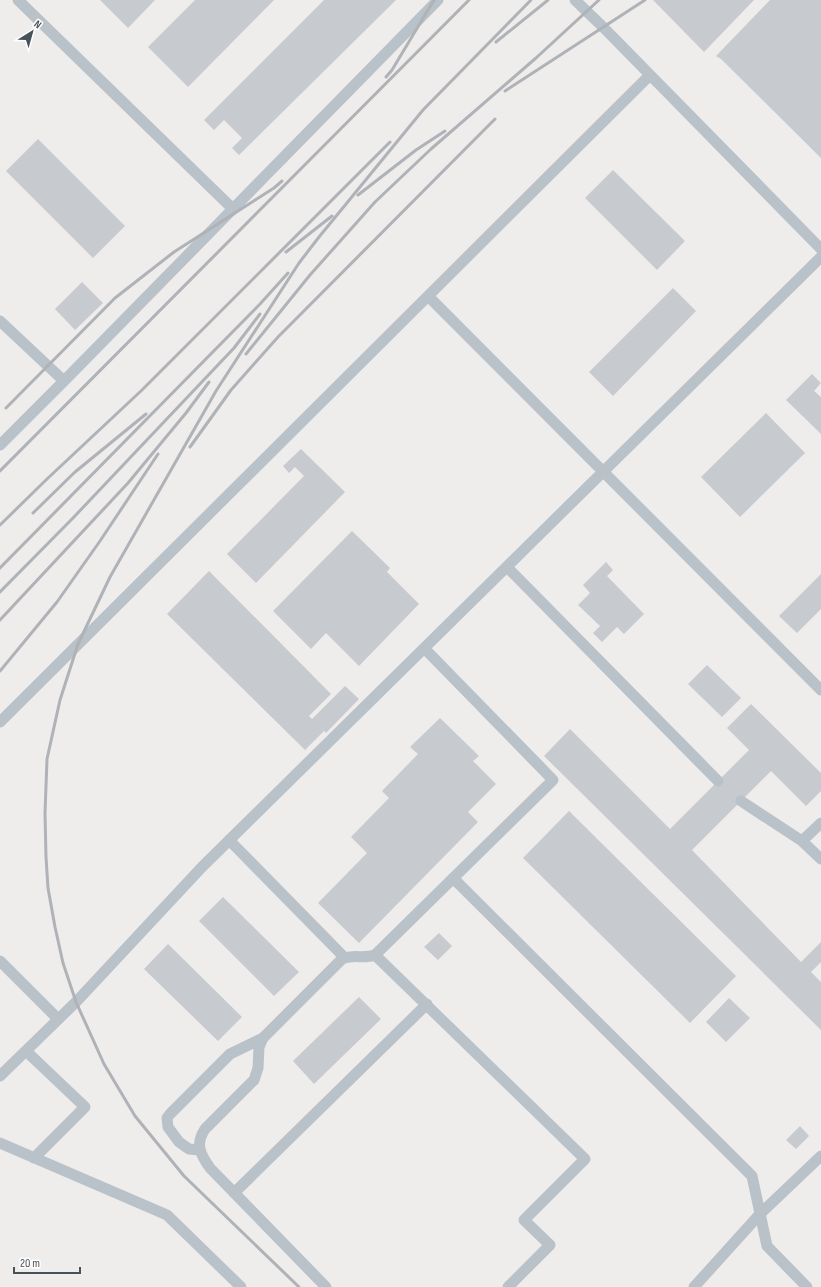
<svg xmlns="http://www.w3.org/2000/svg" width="821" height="1287" font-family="'Sofia Sans Condensed',sans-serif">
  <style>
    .building { fill: #c7cacf }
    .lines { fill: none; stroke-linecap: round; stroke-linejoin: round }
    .service { stroke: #b9c2c8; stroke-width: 11 }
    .rail { stroke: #afb2b6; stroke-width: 3 }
  </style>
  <rect width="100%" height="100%" fill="#efecec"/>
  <path class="building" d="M100,0H155L128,28Z
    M195,0H274L188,87L148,47Z
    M324,0H396L239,155L232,148L242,138L224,120L214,130L204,120Z
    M653,0H754L704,52Z
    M770,0H821V158L721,59L716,56Z
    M38,139L125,226L93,258L6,171Z
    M613,170L685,241L657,270L585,198Z
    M82,282L103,303L75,330L55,309Z
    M673,288L696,311L613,396L589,372Z
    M812,374L821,383L814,391L821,397V434L786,400Z
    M766,413L805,453L740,517L701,477Z
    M301,449L345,492L256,583L227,554L304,476L295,467L289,473L283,466Z
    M352,531L390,568L387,572L419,604L359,666L326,633L311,649L273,611Z
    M606,562L613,570L607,576L644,614L624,634L617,627L602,642L593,633L600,626L578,605L590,593L583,585Z
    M209,571L331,694L309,716L312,719L345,686L359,699L326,733L324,731L305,750L167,614Z
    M821,574V609L797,633L779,616Z
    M707,665L741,698L722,717L688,684Z
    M751,704L821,773V791L806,806L771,771L692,850L801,962L821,942V962L811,972L821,982V1030L544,756L570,729L670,829L749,750L727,728Z
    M440,718L479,756L473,761L496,784L468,812L478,822L359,943L318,903L367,853L351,837L389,798L382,791L418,754L410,747Z
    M569,811L736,976L690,1023L523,858Z
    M223,897L299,972L274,996L199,921Z
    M439,933L452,946L438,960L424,947Z
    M168,944L242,1017L218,1041L144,969Z
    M359,997L381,1019L314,1084L293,1061Z
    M729,998L750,1018L726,1042L706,1022Z
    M800,1126L809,1136L796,1149L786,1140Z"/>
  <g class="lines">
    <path class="service" d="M18,0L233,209
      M575,0L604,28L821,249
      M428,296L821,690
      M0,321L64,381
      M0,445L64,381L438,0
      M507,567L718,781
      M0,722L650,75
      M741,801L802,841L821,859
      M229,840L345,958
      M802,841L821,823
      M453,878L752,1176L767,1246L807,1287
      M375,955L585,1159L524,1220L550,1245L508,1287
      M0,961L58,1019
      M26,1051L85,1107L34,1158
      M0,1076L76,1002L202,867L821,257
      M0,1143L167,1215L241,1287
      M200,1150L189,1149L179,1142L168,1127L167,1118L170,1114L230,1054L263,1038
      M234,1193L427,1004
      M326,1287L210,1168C200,1154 195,1144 205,1129L254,1080L258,1068L259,1047L263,1038L342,959C353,954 364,959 375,955L553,780L424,648
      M694,1287L760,1214L821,1156"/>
    <path class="rail" d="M496,42L548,0
      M386,77L392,70L434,0
      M505,91L645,0
      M358,195L416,150L445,131
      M286,252L332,216
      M246,354L310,275L375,202L431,149L536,58L599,0
      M6,408L115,298L174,252L274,188L282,181
      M190,447L231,390L278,337L495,119
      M0,471L469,0
      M33,513L75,472L146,414
      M0,525L47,479L142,390L390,142
      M0,568L260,304L288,273
      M0,592L73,518L234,348L260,314
      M0,620L128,483L186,413L209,382
      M0,671L57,602L100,541L158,454
      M299,1287L184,1176L135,1116L104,1064L76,1002L63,963L55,927L48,888L46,857L45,813L47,759L60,700L78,644L110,577L216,391L299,263L319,237L423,110L531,0"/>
  </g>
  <g transform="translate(32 32) rotate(37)" stroke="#ffffff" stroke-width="3" paint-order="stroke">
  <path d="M0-3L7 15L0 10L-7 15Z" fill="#465158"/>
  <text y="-6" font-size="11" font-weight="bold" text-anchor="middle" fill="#465158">N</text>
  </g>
  <path d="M14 1267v6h66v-6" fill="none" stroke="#465158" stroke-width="2"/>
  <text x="20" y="1267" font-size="12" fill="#465158" stroke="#ffffff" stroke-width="3" paint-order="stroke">20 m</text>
</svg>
